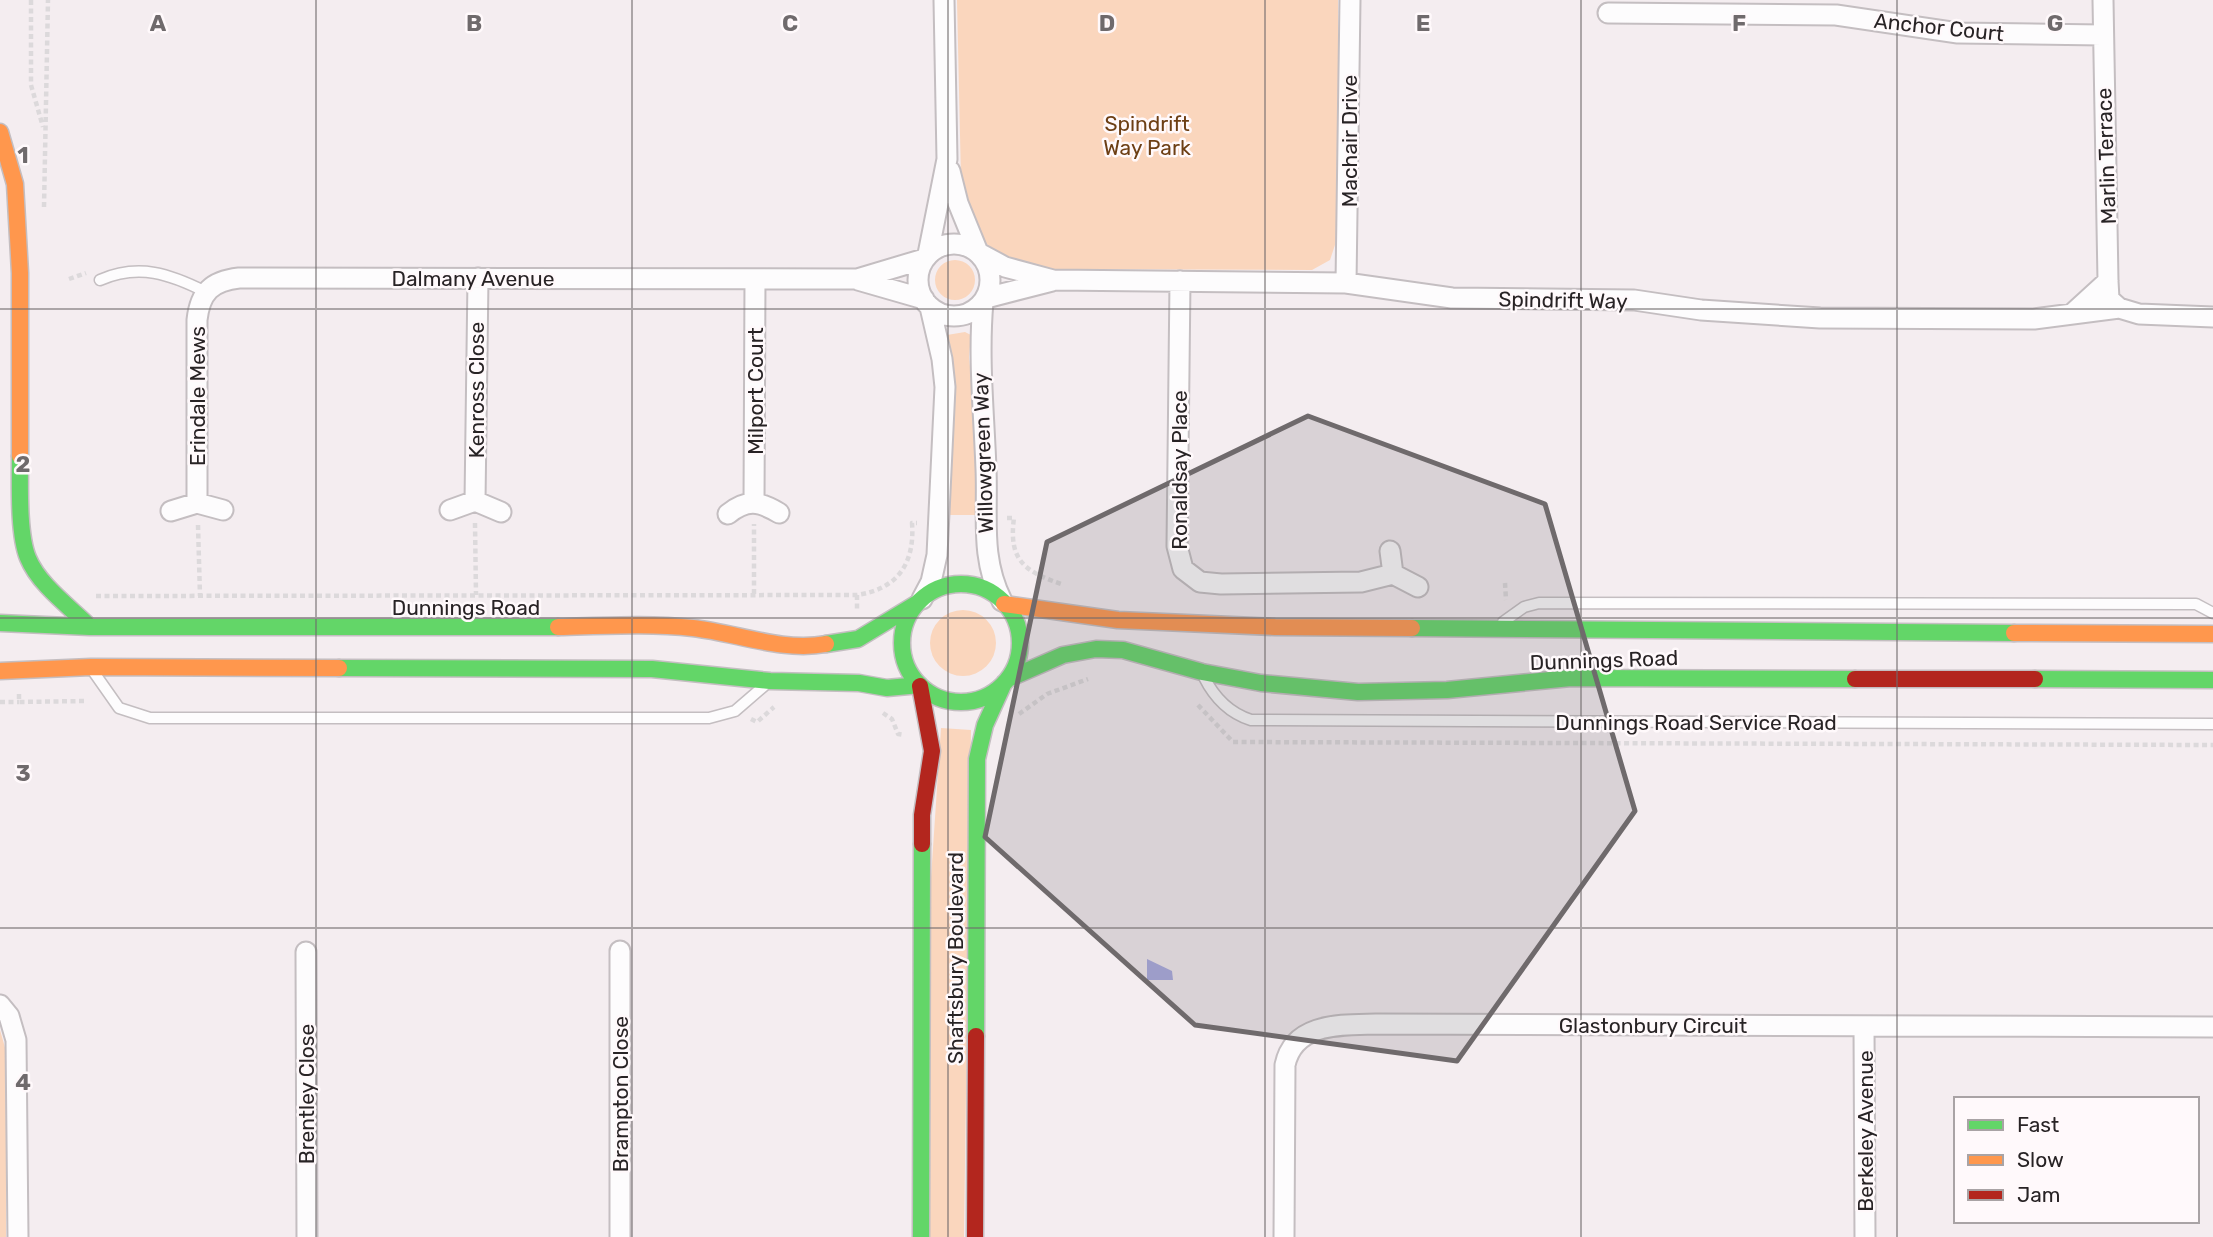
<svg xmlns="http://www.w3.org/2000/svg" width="2213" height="1237" font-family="Rubik,sans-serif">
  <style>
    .green { fill: #fad6bd }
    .water { fill: #a9aae0 }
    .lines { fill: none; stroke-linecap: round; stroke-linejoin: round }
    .lane-casing { stroke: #c4bec1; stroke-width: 13 }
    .street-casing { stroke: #c4bec1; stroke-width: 23 }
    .fast-casing { stroke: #c4bec1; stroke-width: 19 }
    .slow-casing { stroke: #c4bec1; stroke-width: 19 }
    .jam-casing { stroke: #c4bec1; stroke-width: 19 }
    .path { stroke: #dcd9db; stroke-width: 4.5; stroke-dasharray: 5 3.5; stroke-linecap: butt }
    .lane { stroke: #fdfcfd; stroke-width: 10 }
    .street { stroke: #fdfcfd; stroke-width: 19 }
    .fast { stroke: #63d668; stroke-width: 16 }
    .slow { stroke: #ff974d; stroke-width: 16 }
    .jam { stroke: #b3261e; stroke-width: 16 }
    .marked { fill: #6f6a6c; fill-opacity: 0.2; stroke: #6f6a6c; stroke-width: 5; stroke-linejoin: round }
    .grid { fill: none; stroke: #6f6a6c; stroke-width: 2; stroke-opacity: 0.55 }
    .labels { text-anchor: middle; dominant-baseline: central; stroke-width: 5; stroke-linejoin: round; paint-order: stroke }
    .street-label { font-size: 21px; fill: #282325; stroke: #fff9fb }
    .park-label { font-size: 21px; fill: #6d3f14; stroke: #fff9fb }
    .grid-label { font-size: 23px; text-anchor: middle; font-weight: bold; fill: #6f6a6c; stroke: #fff9fb; stroke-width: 5; stroke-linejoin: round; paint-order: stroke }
  </style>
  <rect width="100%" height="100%" fill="#f4edf0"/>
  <path class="green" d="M957,0H1338V236L1330,260L1312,270L1043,269L1014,262L991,249L978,233L961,180Z
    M935 280a20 20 0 1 1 40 0a20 20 0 1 1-40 0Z
    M965,332L971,335L969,357L975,416L977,515H948V450L955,388L947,335Z
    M930 643a33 33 0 1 1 66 0a33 33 0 1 1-66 0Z
    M941,728L971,730L964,1237H930L931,878Z
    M0,1030L6,1051V1237H0Z"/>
  <path class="water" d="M1147,959L1172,971L1173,980H1147Z"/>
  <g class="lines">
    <defs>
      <path id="lane" d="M100,280C139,263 170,274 206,292
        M1503,622L1524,607L1539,603L2196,604L2213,613
        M93,671L119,708L150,718H709L735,711L764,686
        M1204,677C1214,697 1229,713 1251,720L2213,724"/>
      <path id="street" d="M2103,0L2108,281L2109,299L2119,308
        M1608,13L1836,15L1958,33L2102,35
        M950,171L958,203L978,252
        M918 280a36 36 0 1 1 72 0a36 36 0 1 1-72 0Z
        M928,254L947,159L944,0
        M981,254L1005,267L1053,280L1346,283L1452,298L1634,300L1701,310L1820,318L2034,319L2119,308L2139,314L2213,317
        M858,280L924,299
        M1180,281L1177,546L1183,569L1200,582L1221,584L1361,582L1393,574
        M1346,283L1350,0
        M986,298L1052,281
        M983,302C978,358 984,413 986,469C988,517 980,557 1002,601
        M2073,313L2108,281
        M475,501L478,278
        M754,502L755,279
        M197,503V320C200,292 212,281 239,278L857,279L924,259
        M450,510L475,501L501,512
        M171,511L197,503L223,510
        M728,514C747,499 759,501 779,513
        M1390,551L1393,574L1418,587
        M922,599L931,582L937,555L945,387L942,359L930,307
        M306,952L307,1237
        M0,1005L9,1016L16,1040L18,1237
        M1864,1026L1865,1237
        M620,1237V951
        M1284,1237L1285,1065C1294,1022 1342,1025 1376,1024L2213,1027"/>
      <path id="fast" d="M20,456C20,483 18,534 28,558C39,585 70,607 90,627
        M902 643a59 59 0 1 1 118 0a59 59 0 1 1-118 0Z
        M0,623L90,627H558
        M1412,628L2014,633
        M826,644L858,639L919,602
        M339,668L652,669L770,681L859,683L887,688L920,685
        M1008,679L1063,655L1096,649L1123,650L1202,672L1261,683L1358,692L1447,690L1571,678L1855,679
        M2035,679L2213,680
        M976,1036L977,759L985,725L1004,683
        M921,1237L922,844"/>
      <path id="slow" d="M0,132L15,184L20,273V456
        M1004,604L1118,620L1275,627L1412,628
        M558,627C603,626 648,623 693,628C737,633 782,652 826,644
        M2014,633L2213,634
        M0,671L91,667L339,668"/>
      <path id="jam" d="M1855,679H2035
        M920,686L932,751L922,815V844
        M975,1237L976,1036"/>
    </defs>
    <use href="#lane" class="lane-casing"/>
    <use href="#street" class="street-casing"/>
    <use href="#fast" class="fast-casing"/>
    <use href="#slow" class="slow-casing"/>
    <use href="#jam" class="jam-casing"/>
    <path class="path" d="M31,0V85L43,127
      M44,207L48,0
      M69,279L86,273
      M1007,518H1014C1008,562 1026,572 1064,585
      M475,523L476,595
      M198,525L200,596
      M1505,583L1506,600
      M754,594V524
      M857,595V611
      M96,596L857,595C898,589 915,563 912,523H917
      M19,694V702L84,701
      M0,702H19
      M1198,705L1233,742L2213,745
      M883,713L892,719L898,734L904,735
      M1019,714L1047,694L1088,679
      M751,719L757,722L774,707"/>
    <use href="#lane" class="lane"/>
    <use href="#street" class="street"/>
    <use href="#fast" class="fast"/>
    <use href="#slow" class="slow"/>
    <use href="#jam" class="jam"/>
  </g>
  <path class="marked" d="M1308,416L1545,504L1635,811L1457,1061L1195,1025L985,837L1047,542Z"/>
  <path class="grid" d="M316,0V1237M632,0V1237M948,0V1237M1265,0V1237M1581,0V1237M1897,0V1237M0,309H2213M0,618H2213M0,928H2213"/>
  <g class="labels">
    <g class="street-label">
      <text transform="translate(1939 27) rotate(6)">Anchor Court</text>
      <text transform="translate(1349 141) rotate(-90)">Machair Drive</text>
      <text transform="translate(2106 156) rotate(-92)">Marlin Terrace</text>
      <text x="473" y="278">Dalmany Avenue</text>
      <text transform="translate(1563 300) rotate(1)">Spindrift Way</text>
      <text transform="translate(476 390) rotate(-90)">Kenross Close</text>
      <text transform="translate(755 391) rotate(-90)">Milport Court</text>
      <text transform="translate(197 396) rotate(-90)">Erindale Mews</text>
      <text transform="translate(983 453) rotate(-92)">Willowgreen Way</text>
      <text transform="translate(1179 470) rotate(-90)">Ronaldsay Place</text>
      <text x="466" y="607">Dunnings Road</text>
      <text transform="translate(1604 660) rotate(-2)">Dunnings Road</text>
      <text x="1696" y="722">Dunnings Road Service Road</text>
      <text transform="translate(955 958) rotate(-90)">Shaftsbury Boulevard</text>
      <text x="1653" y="1025">Glastonbury Circuit</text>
      <text transform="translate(306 1094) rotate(-90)">Brentley Close</text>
      <text transform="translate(620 1094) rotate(-90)">Brampton Close</text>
      <text transform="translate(1865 1131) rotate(-90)">Berkeley Avenue</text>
    </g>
    <g class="park-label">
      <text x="1147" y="123">Spindrift<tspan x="1147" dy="24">Way Park</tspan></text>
    </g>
  </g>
  <g class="grid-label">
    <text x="158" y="31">A</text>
    <text x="474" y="31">B</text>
    <text x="790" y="31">C</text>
    <text x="1107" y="31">D</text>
    <text x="1423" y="31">E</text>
    <text x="1739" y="31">F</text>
    <text x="2055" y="31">G</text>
    <text x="23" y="163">1</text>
    <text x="23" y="472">2</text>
    <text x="23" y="781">3</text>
    <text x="23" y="1090">4</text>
  </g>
  <rect x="1954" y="1097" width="245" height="126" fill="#fff9fb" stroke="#a9a3a5" stroke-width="2"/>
  <rect x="1968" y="1120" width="35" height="10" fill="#63d668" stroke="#a9a3a5" stroke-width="2"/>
  <text x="2017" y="1132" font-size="21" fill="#282325">Fast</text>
  <rect x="1968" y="1155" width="35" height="10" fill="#ff974d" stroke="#a9a3a5" stroke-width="2"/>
  <text x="2017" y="1167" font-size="21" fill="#282325">Slow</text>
  <rect x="1968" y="1190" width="35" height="10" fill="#b3261e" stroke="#a9a3a5" stroke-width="2"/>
  <text x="2017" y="1202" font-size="21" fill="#282325">Jam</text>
</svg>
